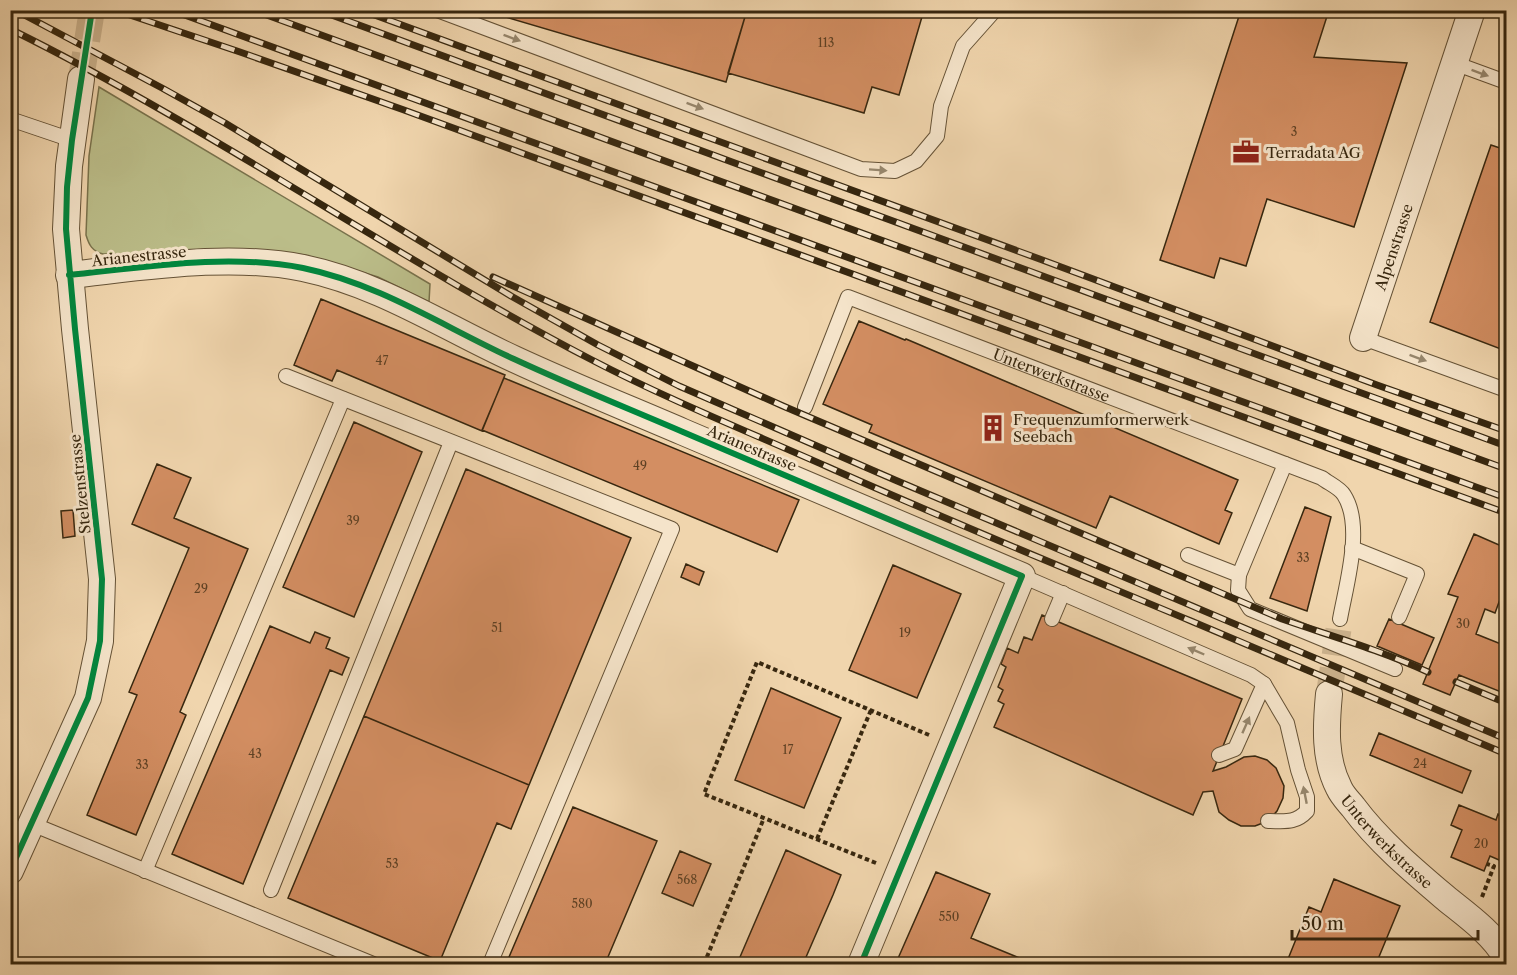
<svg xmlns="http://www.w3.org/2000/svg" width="1517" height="975" font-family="'Libre Caslon Text',serif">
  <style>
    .green { fill: #bbbd89; stroke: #79724c; stroke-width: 1.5 }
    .building { fill: #d38e62; stroke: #37270f; stroke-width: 1.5 }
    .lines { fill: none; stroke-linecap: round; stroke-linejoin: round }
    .street-tunnel { stroke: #cbb28d; stroke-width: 26; stroke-dasharray: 26 13; stroke-linecap: butt }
    .lane-casing { stroke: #655236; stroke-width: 16 }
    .street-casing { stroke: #655236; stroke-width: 28 }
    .path { stroke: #37270f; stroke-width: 4; stroke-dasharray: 4.5 3; stroke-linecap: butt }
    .lane { stroke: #f5e4ca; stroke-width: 14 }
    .street { stroke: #f5e4ca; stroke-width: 26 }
    .rail-casing { stroke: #37270f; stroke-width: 7 }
    .rail { stroke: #f5e4ca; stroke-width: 4.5; stroke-dasharray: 14; stroke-linecap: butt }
    .cycleway-casing { stroke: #f5e4ca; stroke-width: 10 }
    .cycleway { stroke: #00873e; stroke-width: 6 }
    .oneway { fill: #96866c }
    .labels { text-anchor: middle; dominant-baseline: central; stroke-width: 6; stroke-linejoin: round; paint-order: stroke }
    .number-label { font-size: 12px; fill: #5e4124 }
    .poi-label { font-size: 15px; fill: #37270f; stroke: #f5e4ca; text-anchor: start }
    .street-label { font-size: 15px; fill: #37270f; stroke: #f5e4ca }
  </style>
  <rect width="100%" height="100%" fill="#f0d5ad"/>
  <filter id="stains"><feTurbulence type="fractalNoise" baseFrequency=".00333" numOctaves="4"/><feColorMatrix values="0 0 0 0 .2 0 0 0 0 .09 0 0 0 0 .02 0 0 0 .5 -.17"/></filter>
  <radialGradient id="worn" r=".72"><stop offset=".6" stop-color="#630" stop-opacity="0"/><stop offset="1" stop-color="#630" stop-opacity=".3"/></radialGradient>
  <path class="green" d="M99,87L430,284L429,302L378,277L305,255L243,249L183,253L103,254C92,251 89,245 86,235L89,156Z"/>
  <path class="building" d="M482,10H747L726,82Z
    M747,10H924L899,95L872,87L864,113L728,73Z
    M1241,10H1329L1314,57L1407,63L1354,227L1267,199L1246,266L1220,258L1214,278L1160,260Z
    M1491,145L1506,150V351L1430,322Z
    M321,299L505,375L482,431L337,370L332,381L294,365Z
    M859,321L905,340L906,339L1238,480L1225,510L1232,513L1219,544L1110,496L1096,528L869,432L872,425L823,404Z
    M504,378L799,500L777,552L482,430Z
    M354,422L422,452L354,617L283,587Z
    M157,464L191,478L174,518L248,549L180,712L186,715L136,835L87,815L137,695L129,692L189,548L132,524Z
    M466,469L631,538L529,785L364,716Z
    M1305,507L1331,517L1307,611L1270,598Z
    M73,510L75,536L63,538L61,511Z
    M1474,534L1506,548V583L1495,613L1485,609L1476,634L1506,646V694L1459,675L1450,695L1423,684L1458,597L1448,594Z
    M686,564L704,572L699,585L681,577Z
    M893,565L961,594L917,698L849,670Z
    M1042,615L1242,699L1213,771L1226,767L1244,757L1255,756L1267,760L1276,768L1284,786L1283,798L1277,811L1268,821L1255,826H1241L1229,820L1219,812L1213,791L1203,792L1193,815L994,727L1004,704L998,701L1003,690L998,687L1006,667L1001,664L1007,648L1018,653L1024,637L1032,640Z
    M1389,619L1434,638L1422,665L1377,646Z
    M270,626L310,643L315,632L330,638L326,648L349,658L342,675L330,670L243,884L172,854Z
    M771,688L841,718L804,808L735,780Z
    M364,716L529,785L511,829L497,823L440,961L288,898Z
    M1379,733L1471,771L1462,793L1370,755Z
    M1459,805L1496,820L1498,814L1506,818V863L1490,856L1484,871L1451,857L1462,830L1451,825Z
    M573,807L657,841L605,964H506Z
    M786,850L841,875L833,895L803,964H737Z
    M680,851L711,864L693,906L662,893Z
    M936,872L990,894L971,938L1034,964L896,963Z
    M1334,879L1400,906L1376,964H1286L1309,907L1321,912Z"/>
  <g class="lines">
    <path class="street-tunnel" d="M81,79L92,10
      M1329,694L1340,619"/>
    <defs>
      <g id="lane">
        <path d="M437,10L861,169L895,171L916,161L937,136L941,106L963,46L995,10"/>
        <path d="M1454,63L1506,82"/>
        <path d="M10,119L72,140"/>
        <path d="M1363,338L1506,390"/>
        <path d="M286,376L672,529L490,964"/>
        <path id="s1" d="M805,407L848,297L1322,478C1328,483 1340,488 1344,495C1364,526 1346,585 1340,619"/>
        <path d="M1352,548L1417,574L1399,617"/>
        <path d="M1188,555L1239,575L1285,464"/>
        <path d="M1239,575L1238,590L1250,609L1395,669"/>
        <path d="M1022,576L1251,675L1264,684L1287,723L1298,770L1307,797V811C1295,824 1284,821 1268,821"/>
        <path d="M1052,619L1063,593"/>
        <path d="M1219,755L1235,749L1264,684"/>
        <path d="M32,824L373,964"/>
        <path d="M145,871L343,399"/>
        <path d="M271,890L451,442"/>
      </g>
      <g id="street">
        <path d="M69,275C145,267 229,253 303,268C380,284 444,327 514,359C570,385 627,408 683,432C796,480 909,528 1022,576L861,964"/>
        <path id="s2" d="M1363,338L1472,10"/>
        <path id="s3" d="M1329,694C1326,726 1324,759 1339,788C1342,795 1348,801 1353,807C1379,842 1415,872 1448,900C1468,916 1493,934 1506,957"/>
        <path d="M10,871L88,698L100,641L102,579L75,329L66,229L69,166L81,79"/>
      </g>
    </defs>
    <use href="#lane" class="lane-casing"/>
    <use href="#street" class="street-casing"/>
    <path class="path" d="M817,839L871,710
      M876,863L704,794L757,662L929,735
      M1482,897L1494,866L1487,864
      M704,964L764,818"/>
    <use href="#lane" class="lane"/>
    <use href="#street" class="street"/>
    <defs>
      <path id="rail" d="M15,10L162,88L225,123L511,296L598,345L679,386L895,480L1506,739
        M115,10L240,52L404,110L1506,513
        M171,10L1506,498
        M253,10L1506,469
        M318,10L1506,446
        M361,10L1045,261L1377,385L1506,431
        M10,29C211,128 394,257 592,360C669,400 749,432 828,467C949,521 1069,570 1191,621C1296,665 1401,710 1506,754
        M493,277L783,406L1282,619C1331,636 1380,650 1428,672
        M1456,682L1499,700"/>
    </defs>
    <use href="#rail" class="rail-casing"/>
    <use href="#rail" class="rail"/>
    <defs>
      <path id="cycleway" d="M69,275C145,267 229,253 303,268C380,284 444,327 514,359C570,385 627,408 683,432C796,480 909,528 1022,576L861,964
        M10,871L88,698L100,641L102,579L75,329L66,229L67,187L72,140L92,10"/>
    </defs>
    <use href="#cycleway" class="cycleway-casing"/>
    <use href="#cycleway" class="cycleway"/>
  </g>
  <defs><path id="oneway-solid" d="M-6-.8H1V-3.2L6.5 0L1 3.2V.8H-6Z" transform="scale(1.5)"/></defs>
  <g class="oneway">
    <use href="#oneway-solid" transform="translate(512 38) rotate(20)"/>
    <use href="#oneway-solid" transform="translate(1480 73) rotate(20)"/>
    <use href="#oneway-solid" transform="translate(695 106) rotate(20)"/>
    <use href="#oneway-solid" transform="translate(878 170) rotate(4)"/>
    <use href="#oneway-solid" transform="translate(1418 358) rotate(20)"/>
    <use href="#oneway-solid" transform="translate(1196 651) rotate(-157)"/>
    <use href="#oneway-solid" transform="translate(1246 725) rotate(-66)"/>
    <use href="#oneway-solid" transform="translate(1305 795) rotate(-101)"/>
  </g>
  <defs>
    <symbol id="office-bare" viewBox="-9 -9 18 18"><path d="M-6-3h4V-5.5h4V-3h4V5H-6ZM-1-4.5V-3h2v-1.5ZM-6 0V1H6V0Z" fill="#8f2418" stroke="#f5e4ca" stroke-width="2.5" paint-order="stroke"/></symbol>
    <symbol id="building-bare" viewBox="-9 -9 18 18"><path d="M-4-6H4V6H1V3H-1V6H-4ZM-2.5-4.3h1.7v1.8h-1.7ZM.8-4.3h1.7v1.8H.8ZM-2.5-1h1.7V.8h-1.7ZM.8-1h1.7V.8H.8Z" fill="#8f2418" stroke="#f5e4ca" stroke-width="2.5" paint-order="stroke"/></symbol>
  </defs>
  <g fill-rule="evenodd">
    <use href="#office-bare" x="1227" y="133" width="38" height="38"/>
    <use href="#building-bare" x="974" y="409" width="38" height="38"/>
  </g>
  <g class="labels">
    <g class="number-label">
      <text x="826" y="42">113</text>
      <text x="1294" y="131">3</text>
      <text x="382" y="360">47</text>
      <text x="640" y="465">49</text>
      <text x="353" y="520">39</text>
      <text x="1303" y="557">33</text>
      <text x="201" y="588">29</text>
      <text x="1463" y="623">30</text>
      <text x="497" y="627">51</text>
      <text x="905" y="632">19</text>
      <text x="788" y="749">17</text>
      <text x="255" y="753">43</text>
      <text x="1420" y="763">24</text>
      <text x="142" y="764">33</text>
      <text x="1481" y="843">20</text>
      <text x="392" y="863">53</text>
      <text x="687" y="879">568</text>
      <text x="582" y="903">580</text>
      <text x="949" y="916">550</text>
    </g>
    <g class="poi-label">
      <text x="1266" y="152">Terradata AG</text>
      <text x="1013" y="419">Frequenzumformerwerk<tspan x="1013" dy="17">Seebach</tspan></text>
    </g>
    <g class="street-label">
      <text stroke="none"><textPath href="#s2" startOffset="96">Alpenstrasse</textPath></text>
      <text transform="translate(139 256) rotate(-6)">Arianestrasse</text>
      <text stroke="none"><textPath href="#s1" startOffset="336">Unterwerkstrasse</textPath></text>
      <text transform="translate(752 448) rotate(23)">Arianestrasse</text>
      <text transform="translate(80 484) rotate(-96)">Stelzenstrasse</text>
      <text stroke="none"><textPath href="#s3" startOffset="168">Unterwerkstrasse</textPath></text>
    </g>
  </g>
  <rect width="1517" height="975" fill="none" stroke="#f0d5ad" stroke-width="36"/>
  <rect x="12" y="12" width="1493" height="951" fill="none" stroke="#37270f" stroke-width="3"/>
  <rect x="18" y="18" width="1481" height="939" fill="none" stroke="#37270f" stroke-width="1.5"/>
  <path d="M1292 930v9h186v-9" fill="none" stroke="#37270f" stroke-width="3"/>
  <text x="1301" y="930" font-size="18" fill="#37270f" stroke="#f5e4ca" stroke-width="4.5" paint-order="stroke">50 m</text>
  <rect width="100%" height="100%" filter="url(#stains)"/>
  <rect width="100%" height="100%" fill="url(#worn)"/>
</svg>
